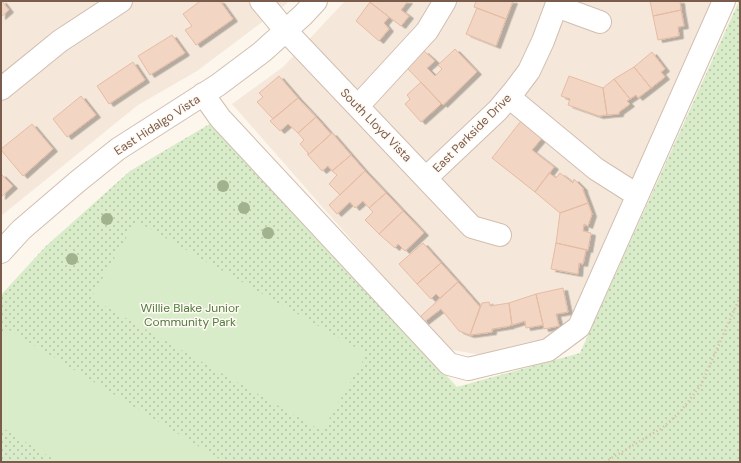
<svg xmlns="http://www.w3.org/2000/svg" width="741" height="463" font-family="'DM Sans',sans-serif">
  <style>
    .residential { fill: #f5e8da }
    .grass { fill: url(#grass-dots) }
    .garden { fill: #d8ecc9 }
    .building { fill: #f3d5c3; stroke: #e6bba3; filter: url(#shadow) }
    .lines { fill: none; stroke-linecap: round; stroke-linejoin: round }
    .minor-casing { stroke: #d1beb0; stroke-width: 24 }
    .path { stroke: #d9b8a5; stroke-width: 2.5; stroke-dasharray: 1 3; stroke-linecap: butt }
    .minor { stroke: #fff; stroke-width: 22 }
    .tree { fill: #a0b28e }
    .labels { text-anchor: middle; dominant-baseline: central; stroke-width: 3; stroke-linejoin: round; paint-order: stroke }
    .street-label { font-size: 12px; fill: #7a5c4d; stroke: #fffaf3 }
    .park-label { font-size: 12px; fill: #537a41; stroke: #fffaf3 }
  </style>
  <defs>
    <pattern id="grass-dots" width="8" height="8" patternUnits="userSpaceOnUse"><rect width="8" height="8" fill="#d8ecc9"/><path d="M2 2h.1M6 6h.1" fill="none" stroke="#b4c2a5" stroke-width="1.8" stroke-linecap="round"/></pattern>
    <filter id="shadow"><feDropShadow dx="4.5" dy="2.5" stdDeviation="0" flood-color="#0004"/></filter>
  </defs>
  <rect width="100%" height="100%" fill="#fdf6ec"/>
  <path class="residential" d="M1,1H289L285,5L197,71L138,105L1,216Z
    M345,1H714L576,317L553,336L487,356L447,349L232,104L283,67Z"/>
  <path class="grass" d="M739,1H740V462H1V295L45,247L130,171L213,122L457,387L580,353Z"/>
  <path class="garden" d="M136,221L367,354L322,431L91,298Z
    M6,328L224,462H58L1,427V336Z"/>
  <path class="building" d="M1,1H2L9,10L1,17Z
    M198,1H220L233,19L196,45L185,30L192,26L183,14L199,2Z
    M368,1H408L401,10L409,16L401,26Z
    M476,1H513L506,19L474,7Z
    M650,1H680L681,10L653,16Z
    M370,2L389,17L384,23L389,29L379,41L356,21Z
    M477,8L506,19L496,46L466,34Z
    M681,10L684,26L678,27L679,36L658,40L653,16Z
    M172,35L185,53L150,75L138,56Z
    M455,49L477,72L443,105L407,68L424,51L435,61L427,68L435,76L442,69L438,65Z
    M652,52L665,69L661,72L665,77L651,88L634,67Z
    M133,62L145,80L109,104L97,86Z
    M634,67L651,88L638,98L636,95L630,99L614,79Z
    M279,76L298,98L273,119L257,102L263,97L259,93Z
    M569,76L603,88L607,115L599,116L568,105L570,99L561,96Z
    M614,79L630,99L627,101L630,104L619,112V114L607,115L603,88Z
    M421,82L441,104L421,122L405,104L410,99L407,95Z
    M81,96L96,115L67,137L53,119Z
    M298,98L316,117L298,133L288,124L280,131L270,121Z
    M316,117L331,134L309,154L300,144L304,140L298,133Z
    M521,121L542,138L532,150L554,167L535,192L492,158Z
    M32,124L53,149L23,176L1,150V149Z
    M332,133L351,155L332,171L328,166L322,171L307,154H309Z
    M351,155L365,171L340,195L329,184L337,175L332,171Z
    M365,171L386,193L369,208L363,201L355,208L350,202L337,214L329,205Z
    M549,173L556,178L560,173L573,183L574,179L583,188V190L588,203L560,213L535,192Z
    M1,174L13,186L1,197Z
    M386,193L403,211L379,234L365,220L373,212L369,208Z
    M588,203L592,214L588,226L584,224L583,231L591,233L588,250L556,243L560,213Z
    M403,211L424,233L405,251L398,244L395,248L379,234Z
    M423,243L441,263L417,284L399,264Z
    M556,243L586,250L583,264L579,263L578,274L551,269Z
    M441,263L458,282L440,298L436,294L431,299L417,284Z
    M458,282L480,307L470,335L459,331L441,309L424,322L421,316Z
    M563,288L568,312L556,314L559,326L544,329L536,294Z
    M536,294L543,325L526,328L525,321L512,325L509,303Z
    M489,302L490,306L509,303L512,325H510V326L492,329V332L470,335L482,303Z"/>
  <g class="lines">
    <defs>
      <path id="minor" d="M261,1L286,31L472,227L500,235
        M556,6L600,22
        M1,89L60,41L121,1
        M203,94L220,118L449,364L468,369L548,350L579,327L724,1
        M509,97L596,169L637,195
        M358,106L427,31L445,1
        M426,178L498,110L514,91L529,71L543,41L558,1
        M1,252L21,230L77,182L118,149L218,85L262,52L303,15L316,1"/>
    </defs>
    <use href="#minor" class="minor-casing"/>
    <path class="path" d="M605,462L662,428L680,412L701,385L740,297"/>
    <use href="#minor" class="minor"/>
  </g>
  <g class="tree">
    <circle cx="223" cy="186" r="6"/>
    <circle cx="244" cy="208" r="6"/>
    <circle cx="107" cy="219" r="6"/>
    <circle cx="268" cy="233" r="6"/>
    <circle cx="72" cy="259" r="6"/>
  </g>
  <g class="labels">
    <g class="street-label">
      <text transform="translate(157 125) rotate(-33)">East Hidalgo Vista</text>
      <text transform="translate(376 125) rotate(46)">South Lloyd Vista</text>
      <text transform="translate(472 133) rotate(-45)">East Parkside Drive</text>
    </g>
    <g class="park-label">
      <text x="190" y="308">Willie Blake Junior<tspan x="190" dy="14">Community Park</tspan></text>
    </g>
  </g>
  <rect width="741" height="463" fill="none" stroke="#7a5c4d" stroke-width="4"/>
</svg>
